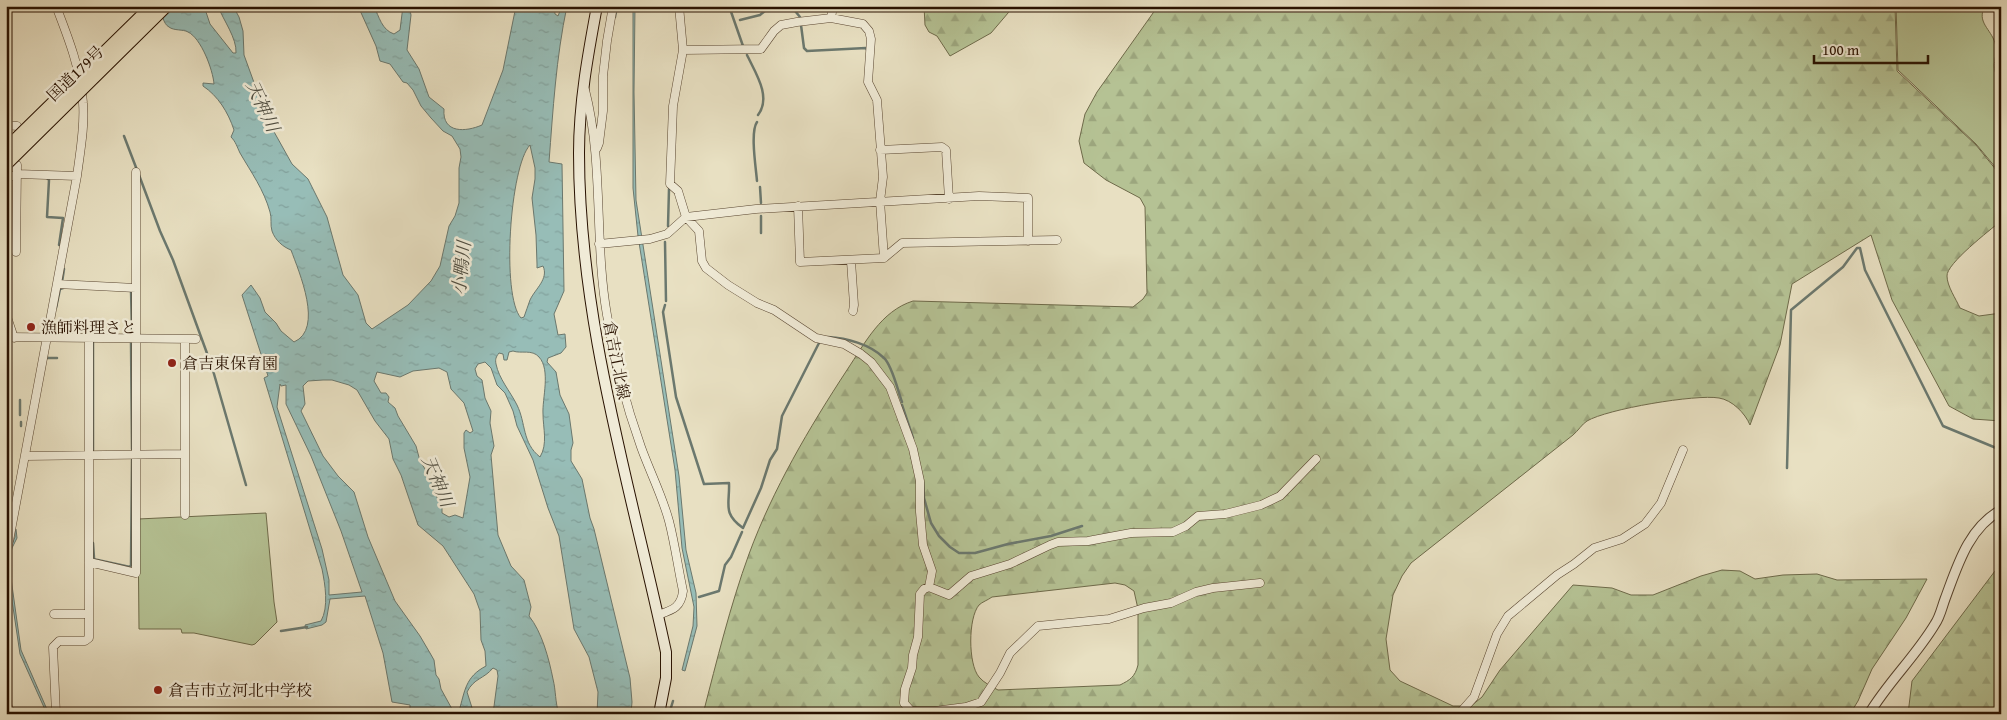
<svg xmlns="http://www.w3.org/2000/svg" width="2007" height="720" font-family="'Gentium Book Plus','Noto Serif JP',serif">
  <style>
    .green { fill: #b5c294; stroke: #6e6a4a }
    .forest { fill: url(#forest-firs); stroke: #6e6a4a; fill-rule: evenodd }
    .water { fill: url(#water-ripples); stroke: #6b786e; fill-rule: evenodd }
    .lines { fill: none; stroke-linecap: round; stroke-linejoin: round }
    .stream { stroke: #6b786e; stroke-width: 2.5 }
    .minor-casing { stroke: #584530; stroke-width: 9 }
    .tertiary-casing { stroke: #584530; stroke-width: 11 }
    .secondary-casing { stroke: #281100; stroke-width: 12 }
    .minor { stroke: #f0ebd7; stroke-width: 8 }
    .tertiary { stroke: #f0ebd7; stroke-width: 9 }
    .secondary { stroke: #f0ebd7; stroke-width: 10 }
    .trunk-bridge-casing { stroke: #281100; stroke-width: 14; stroke-linecap: butt }
    .trunk-bridge { stroke: #e8e0c2; stroke-width: 12 }
    .poi-dot { fill: #8f2418; stroke: #f0ebd7; stroke-width: 2 }
    .labels { text-anchor: middle; dominant-baseline: central; stroke-width: 5; stroke-linejoin: round; paint-order: stroke }
    .street-label { font-size: 16px; fill: #281100; stroke: #f0ebd7 }
    .poi-label { font-size: 16px; fill: #281100; stroke: #f0ebd7; text-anchor: start }
    .water-label { font-size: 18px; font-style: italic; fill: #4f4d40; stroke: #f0ebd7 }
  </style>
  <defs>
    <pattern id="forest-firs" width="22" height="20" patternUnits="userSpaceOnUse" patternTransform="scale(1.25)"><rect width="22" height="20" fill="#b5c294"/><path d="M5 1l3.5 6h-7zM16 11l3.5 6h-7z" fill="#9ca67e"/></pattern>
    <pattern id="water-ripples" width="26" height="14" patternUnits="userSpaceOnUse" patternTransform="scale(1.25)"><rect width="26" height="14" fill="#97bdb7"/><path d="M2 4q2-2 4 0t4 0M15 11q2-2 4 0t4 0" fill="none" stroke="#82a19c"/></pattern>
  </defs>
  <rect width="100%" height="100%" fill="#e8e0c2"/>
  <filter id="stains"><feTurbulence type="fractalNoise" baseFrequency=".004" numOctaves="4"/><feColorMatrix values="0 0 0 0 .2 0 0 0 0 .09 0 0 0 0 .02 0 0 0 .5 -.17"/></filter>
  <radialGradient id="worn" r=".72"><stop offset=".6" stop-color="#630" stop-opacity="0"/><stop offset="1" stop-color="#630" stop-opacity=".3"/></radialGradient>
  <path class="green" d="M1896,6H1985C1976,22 1991,29 1995,43C2000,57 1987,65 2001,82V174L1976,144L1898,70Z
    M266,513L274,602L277,622L255,644L252,645L194,633H182L181,629H139L138,519Z"/>
  <path class="forest" d="M924,6H1014L991,33L950,56L937,36L929,32L925,25Z
    M1158,6H1895L1897,71L1976,145L2001,176V221C1990,230 1946,264 1947,276C1947,286 1956,299 1960,308L1979,316L2001,313V421L1973,419L1949,406L1892,300L1871,235L1792,284L1780,345L1750,425C1745,413 1732,400 1719,398C1696,394 1607,409 1587,421C1582,424 1578,431 1573,435L1411,563L1402,576L1393,595L1386,639L1390,670L1400,681L1453,706H1471L1482,697L1500,670L1573,585L1612,588L1631,595H1653L1701,576L1722,570L1740,571L1755,579L1783,575L1817,574L1837,580L1927,579L1906,618L1872,669L1858,701L1850,714H703C717,660 730,606 749,554C773,489 809,428 847,370C865,343 881,311 913,301L1133,307L1143,299L1147,293L1145,207L1140,198L1106,180L1084,163L1079,141L1085,114L1097,92ZM1115,583L1125,585L1134,591L1138,609V665C1135,677 1130,680 1120,685L998,690C991,686 984,683 979,677C968,664 968,618 979,605C982,602 988,600 992,597Z
    M2001,563V714H1908L1912,681Z"/>
  <path class="water" d="M159,6H181L182,9L184,6H204L210,24L233,53H236C237,38 223,20 218,6H233L239,17L243,31L244,55L268,121L292,164L308,179L327,217L343,275L358,295L366,323L372,329L408,305L431,281L440,266L449,226L455,216L459,203V168L461,157L460,149L452,136L443,131L431,118L421,106L413,90L407,83L403,82L390,64L380,61L376,46L358,6H374C379,17 382,30 394,34L400,30L403,6H409L411,15L407,50L419,69L429,97L444,109C442,134 466,132 482,125L503,70L516,6H554L555,14L558,16L562,6H567C556,58 553,110 549,162L562,164L564,291L554,314L558,335L565,334L566,347L561,353L548,358L547,362L556,372L560,395L569,414L573,443L571,450V461L582,479L590,518L594,529L630,678L632,702L631,714H597L598,692L589,657L574,629L559,536L548,508L533,460L517,426L513,411L505,393L497,385L491,368L485,362L478,364L475,369L477,376L482,380L485,398L491,411L490,423L494,446L491,455L498,535L511,566L524,580L531,607L529,616C542,632 549,659 553,679C556,691 555,702 559,714H493L498,676L497,670L493,668C484,679 474,678 467,692L474,714H410V705L392,702L383,653L365,596L330,599L326,622L322,625L306,629L305,625L321,621C329,607 325,584 322,569L264,378L268,376L242,295L251,285L260,298L265,312L276,323L281,331L294,342C324,329 299,272 291,250C283,247 275,240 272,231C270,225 272,218 270,212C264,190 251,172 240,153C237,147 236,142 231,137L234,130C228,112 218,96 203,86V83L214,84C213,70 201,38 188,32C183,29 174,31 169,27C163,24 162,13 159,6ZM530,145L535,168V179L532,198L536,235L537,264V268L543,266C549,279 535,289 530,300C528,306 526,311 524,317L521,318C501,296 510,166 530,145ZM513,351C521,354 532,349 539,357C551,370 542,399 543,414C543,428 548,444 540,457C522,443 526,423 517,405C510,391 499,379 496,364C495,359 496,357 499,353L503,354L504,360H507L509,352ZM439,368L447,372L451,389L464,403L473,431L470,433L466,430L464,433V448L470,477L463,518L455,515L449,517L442,513V508L432,487L430,477L420,461L416,446L398,416L395,408L388,402L389,397L386,393H381L374,381L377,372L400,377L413,371ZM323,380H332L349,385L357,390L375,421L389,439L393,459L401,475L418,525L443,546L474,594L480,611L481,640L485,651L486,666C465,677 465,691 459,711L452,709L441,689L439,679L436,675L434,660L430,653L420,636L395,601L368,537L354,492L338,476L323,456L301,411L305,404L303,386L308,381ZM280,384L281,386L286,385V404L311,456L341,531L362,592L329,595V580L322,549L277,407Z
    M633,6H635L634,92L636,200L679,476L686,550L696,593L697,626L685,671L682,670L693,626L694,607L682,548L675,470L638,236L633,188Z
    M15,529H16L17,538L12,548L9,564L21,650L49,714H47L20,654L7,567L11,547L15,537Z"/>
  <g class="lines">
    <path class="stream" d="M729,6L743,46
      M791,6L800,17
      M615,17L617,6
      M740,20L760,15L771,6
      M801,25L804,48L807,51L866,48L867,50
      M747,55C755,72 772,97 758,115
      M757,122C750,132 756,168 757,181
      M124,136L137,170
      M139,175L160,231L173,260L212,367L246,485
      M47,178L49,180L47,217L63,218L59,245
      M760,187L761,203
      M761,216V233
      M668,226L669,189
      M665,242L666,301
      M62,282L64,269
      M131,290L132,333
      M665,305L663,312L676,397L703,481L704,484L729,483C730,504 722,513 743,528L761,488L770,460L777,449L782,416L819,343
      M56,308L60,289L63,288
      M52,330V334H80
      M828,337C846,338 870,344 884,358C892,365 898,391 902,402
      M93,341V450
      M131,342L132,449
      M47,356V358H57
      M20,400V415
      M902,405L913,438
      M21,422V426
      M1787,468L1791,310L1843,267L1857,248H1860L1865,270L1943,426L2001,450
      M923,482L924,498L931,523L939,536L950,547L959,553H975L1008,544L1051,536L1082,526
      M93,543L94,558
      M93,559L130,567L131,565L132,460
      M699,597L719,591L725,565L731,557L742,532
      M281,631L307,627
      M669,714L673,701"/>
    <defs>
      <path id="minor" d="M679,6L683,50L673,106L670,184L678,191L686,217L699,231L702,261L706,268L728,285L757,303L774,310L816,338L844,344L861,354L871,362L890,387L913,449L920,481V512L923,545L932,571L929,587L924,589L920,594L918,637L913,655L912,668L905,689L904,703L911,711H935L966,707L981,702L1000,673L1010,653L1038,626L1109,619L1144,608L1171,603L1196,592L1213,588L1260,583
        M831,18L833,6
        M683,50L761,49L774,31L781,25L797,22L831,18L863,24L869,31L871,39L868,82L877,100L883,177L880,201L884,258
        M585,90C604,163 594,241 607,315C614,359 626,405 641,447C650,472 662,495 669,521C675,544 678,568 683,591C681,608 672,610 658,615
        M6,125L17,126
        M597,148L599,143L603,111V76L607,41L613,6
        M880,150L942,147L946,150L949,199
        M6,178L17,174L77,176
        M798,206L800,262L884,258L902,243L1057,240
        M599,244L650,239L667,234L686,217L756,209L979,196L1028,198V241
        M16,252L17,165
        M851,261L854,305L853,311
        M57,284L136,288
        M6,314L14,338
        M6,337L196,339
        M185,340V515
        M25,456L184,454
        M6,557L77,176C80,152 85,127 83,103C81,70 68,37 56,6
        M89,562L136,573V172
        M929,587L949,595L971,576L1010,564L1050,545L1058,542L1088,541L1131,533L1173,532L1186,526L1198,516L1225,514L1261,505L1280,496L1316,459
        M54,614H89
        M6,701L11,714
        M56,714L53,647L59,641H85L89,638V338
        M1459,714L1474,697L1497,634L1508,616L1557,575L1574,564L1594,548L1622,539L1645,524L1661,503L1683,450"/>
      <path id="tertiary" d="M1869,714C1888,682 1916,656 1935,624C1940,617 1942,607 1945,599C1957,567 1968,528 2001,510"/>
      <path id="secondary" d="M597,6C588,54 579,103 579,153C579,323 631,487 666,652V678L659,714"/>
    </defs>
    <use href="#minor" class="minor-casing"/>
    <use href="#tertiary" class="tertiary-casing"/>
    <use href="#secondary" class="secondary-casing"/>
    <use href="#minor" class="minor"/>
    <use href="#tertiary" class="tertiary"/>
    <use href="#secondary" class="secondary"/>
    <defs>
      <path id="trunk-bridge" d="M6,149L152,6
        M6,164L166,6"/>
    </defs>
    <use href="#trunk-bridge" class="trunk-bridge-casing"/>
    <use href="#trunk-bridge" class="trunk-bridge"/>
  </g>
  <g class="poi-dot">
    <circle cx="31" cy="327" r="5"/>
    <circle cx="172" cy="363" r="5"/>
    <circle cx="158" cy="690" r="5"/>
  </g>
  <g class="labels">
    <g class="street-label">
      <text transform="translate(75 73) rotate(-44)">国道179号</text>
      <text transform="translate(617 360) rotate(79)">倉吉江北線</text>
    </g>
    <g class="poi-label">
      <text x="41" y="327">漁師料理さと</text>
      <text x="182" y="363">倉吉東保育園</text>
      <text x="168" y="690">倉吉市立河北中学校</text>
    </g>
    <g class="water-label">
      <text transform="translate(263 106) rotate(65)">天神川</text>
      <text transform="translate(461 268) rotate(-84)">小鴨川</text>
      <text transform="translate(438 481) rotate(67)">天神川</text>
    </g>
  </g>
  <rect width="2007" height="720" fill="none" stroke="#e8e0c2" stroke-width="25"/>
  <rect x="8" y="8" width="1992" height="705" fill="none" stroke="#281100" stroke-width="2.5"/>
  <rect x="12" y="12" width="1982" height="695" fill="none" stroke="#281100"/>
  <path d="M1814 55v8h114v-8" fill="none" stroke="#281100" stroke-width="2.5"/>
  <text x="1822" y="55" font-size="15" fill="#281100" stroke="#f0ebd7" stroke-width="4" paint-order="stroke">100 m</text>
  <rect width="100%" height="100%" filter="url(#stains)"/>
  <rect width="100%" height="100%" fill="url(#worn)"/>
</svg>
